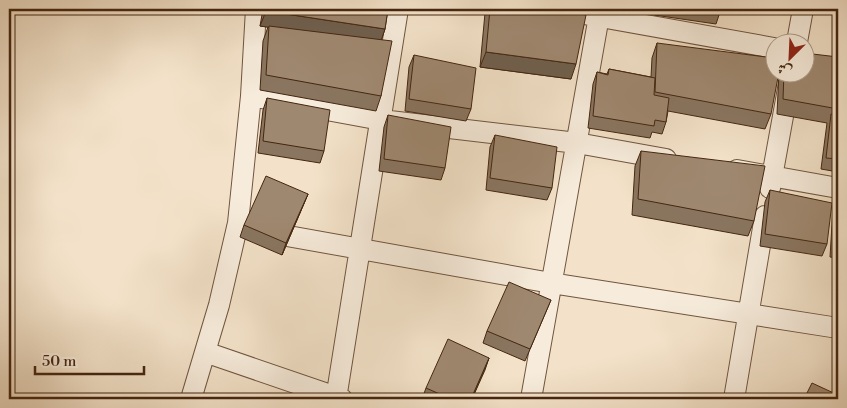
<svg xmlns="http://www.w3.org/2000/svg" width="847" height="408" font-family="'Libre Bodoni',Amiri,serif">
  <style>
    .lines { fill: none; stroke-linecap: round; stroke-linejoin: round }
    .minor-casing { stroke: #70553e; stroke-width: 22 }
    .minor { stroke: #f7ecdc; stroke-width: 20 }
    .wall { fill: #897560; stroke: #442610 }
    .shaded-wall { fill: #6f5f4e; stroke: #442610 }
    .building { fill: #9f8870; stroke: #442610 }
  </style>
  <rect width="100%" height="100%" fill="#f3e2c9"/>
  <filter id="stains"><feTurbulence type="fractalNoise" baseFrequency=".004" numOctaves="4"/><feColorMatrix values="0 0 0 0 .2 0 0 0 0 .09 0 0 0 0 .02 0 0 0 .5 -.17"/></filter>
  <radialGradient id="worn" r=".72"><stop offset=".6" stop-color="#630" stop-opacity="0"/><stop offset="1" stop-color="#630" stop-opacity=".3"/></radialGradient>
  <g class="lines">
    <defs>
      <path id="minor" d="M556,9L774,48
        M797,42L803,9
        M251,96L381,120L577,143L666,159
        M737,170L838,188
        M770,188L791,72
        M237,227L551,283L838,328
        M205,352L342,399
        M191,399L219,305L238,223L251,96L256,9
        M336,399L398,9
        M531,399L599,16
        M734,399L765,216"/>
    </defs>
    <use href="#minor" class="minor-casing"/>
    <use href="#minor" class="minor"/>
  </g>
  <path class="wall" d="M263,9H388L385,29L381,40V96L376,111L260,90L263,41L268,27L260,26Z
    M487,9H552L571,79L480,67L485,13Z
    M655,9H721L716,24L654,15Z
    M657,43L771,114L765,129L668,111L666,122L662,134L652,132L650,138L588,128L593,84L597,72L607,74L609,69L651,77L652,58Z
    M414,55L471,109L466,121L405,111L409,67Z
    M838,57V172L821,169L827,123L777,114L779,72H804Z
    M267,98L324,151L320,163L258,153L263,110Z
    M388,115L445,168L441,180L379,171L384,127Z
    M495,135L552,188L547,200L486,190L490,147Z
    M641,151L754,221L748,236L632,215L635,166Z
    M770,190L827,244L822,256L760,246L765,202Z
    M838,193V258L830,257L833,208Z
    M308,194L282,255L240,237L244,225Z
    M551,300L525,361L483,343L487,331Z
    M489,358L472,399H422L426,388Z"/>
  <path class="shaded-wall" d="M266,11L385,29L380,44L260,26Z
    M486,52L576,64L571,79L480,67Z
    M308,194L303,206L282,255L286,243Z
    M489,358L485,370L472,399H471Z"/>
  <path class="building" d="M266,9H388L385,29L266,11Z
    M490,9H552L586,15L576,64L486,52Z
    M696,9H721L720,12Z
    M269,26L392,41L381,96L266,75Z
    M657,43L774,58V72H779L771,114L655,92Z
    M804,53L838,57V109L783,99L784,72H804Z
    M414,55L476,68L471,109L409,99Z
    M609,69L655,78L654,95L669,98L666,122L655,120L654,126L593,116L597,72L608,75Z
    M267,98L330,110L324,151L263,141Z
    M831,114L838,116V159L826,158Z
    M388,115L451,127L445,168L384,159Z
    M495,135L557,147L552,188L490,178Z
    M641,151L765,166L754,221L638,199Z
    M266,176L308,194L286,243L244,225Z
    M770,190L832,203L827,244L765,234Z
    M838,193V242H835Z
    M509,282L551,300L530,349L487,331Z
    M448,339L489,358L471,399H451L426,388Z
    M812,383L838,395V399H804Z"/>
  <rect width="847" height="408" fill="none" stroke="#f3e2c9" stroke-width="30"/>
  <rect x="10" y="10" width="827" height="388" fill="none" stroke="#442610" stroke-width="2.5"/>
  <rect x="15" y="15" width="817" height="378" fill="none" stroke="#442610"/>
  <g transform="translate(790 58) rotate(204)"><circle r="24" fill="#f7ecdc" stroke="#af9d8a"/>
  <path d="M0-4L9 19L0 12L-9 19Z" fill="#8f2418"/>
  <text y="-8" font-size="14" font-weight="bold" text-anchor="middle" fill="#442610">ش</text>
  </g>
  <path d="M35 366v8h109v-8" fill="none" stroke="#442610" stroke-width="2.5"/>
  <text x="42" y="366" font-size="15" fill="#442610" stroke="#f7ecdc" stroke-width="4" paint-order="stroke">50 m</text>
  <rect width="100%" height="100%" filter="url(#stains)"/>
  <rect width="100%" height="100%" fill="url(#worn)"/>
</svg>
